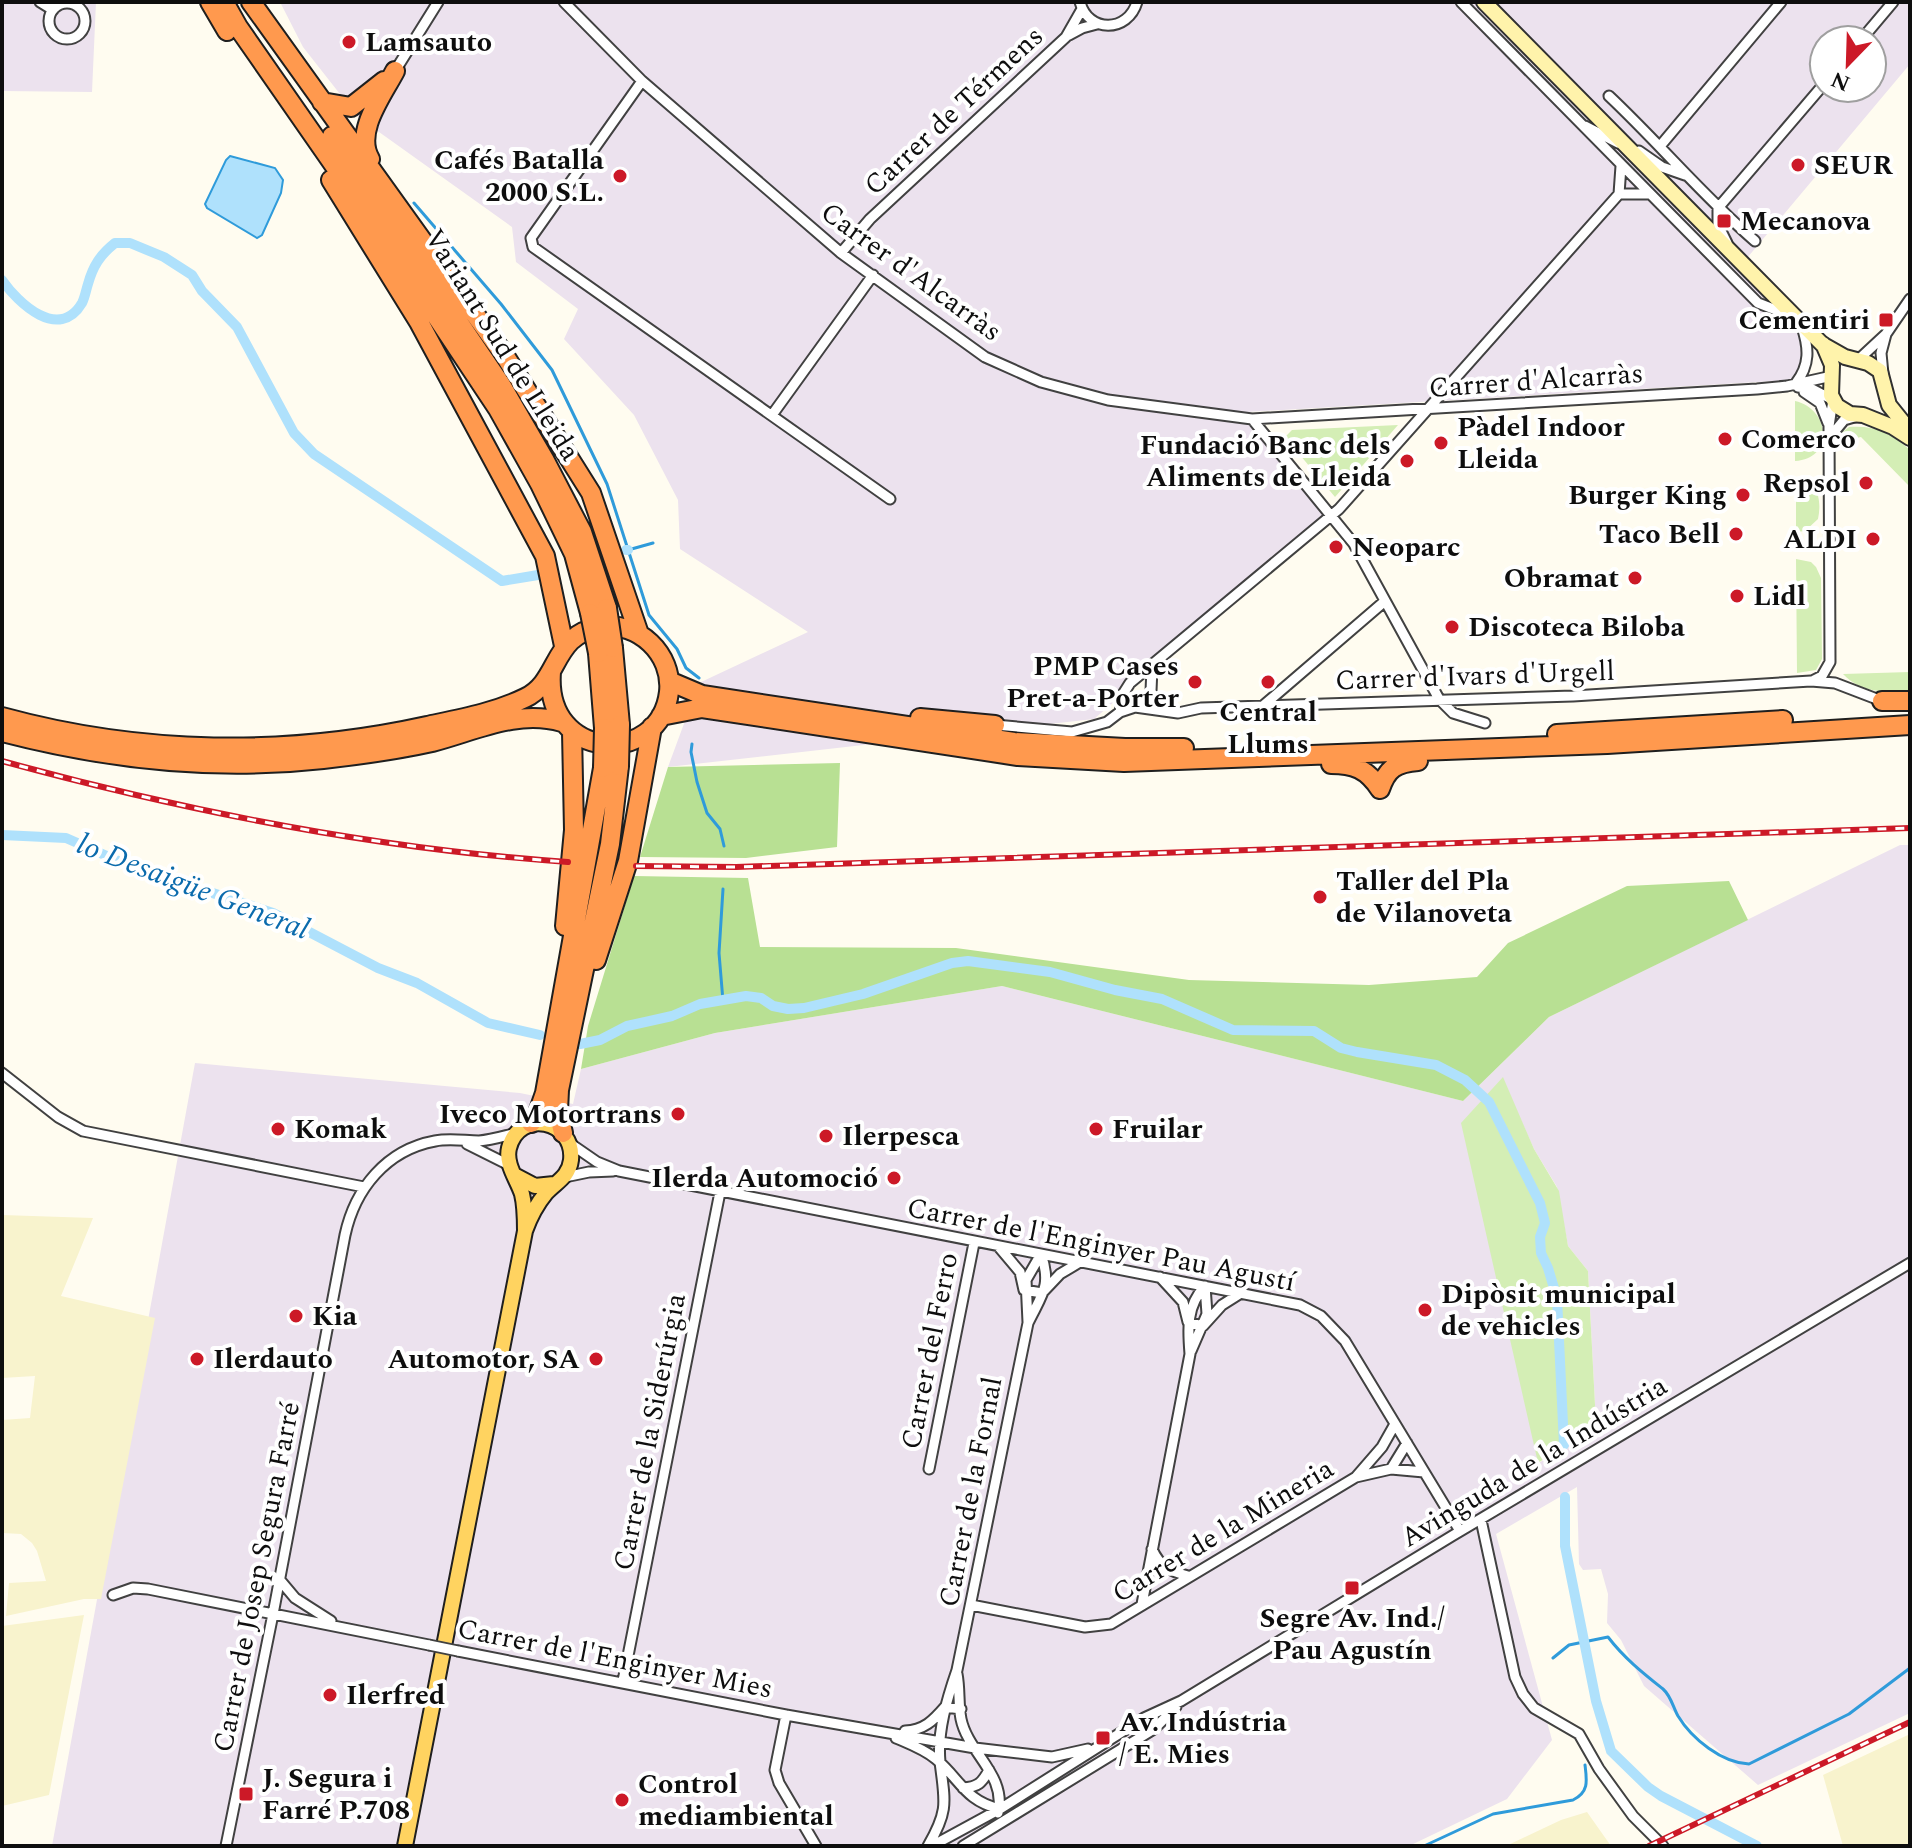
<svg xmlns="http://www.w3.org/2000/svg" width="1912" height="1848" font-family="Spectral,serif">
  <style>
    .industrial { fill: #ece2ee; fill-rule: evenodd }
    .farmland { fill: #f8f3cd }
    .green { fill: #d4eeb5 }
    .forest { fill: #b8e093 }
    .water { fill: #afe1fc; stroke: #2f9bda; stroke-width: 2 }
    .lines { fill: none; stroke-linecap: round; stroke-linejoin: round }
    .stream { stroke: #2f9bda; stroke-width: 3 }
    .canal { stroke: #afe1fc; stroke-width: 10 }
    .street-casing { stroke: #414141; stroke-width: 13 }
    .secondary-casing { stroke: #303030; stroke-width: 18 }
    .primary-casing { stroke: #1f1f1f; stroke-width: 18 }
    .highway-casing { stroke: #1f1f1f; stroke-width: 22 }
    .street { stroke: #fff; stroke-width: 9 }
    .secondary { stroke: #fff3ab; stroke-width: 14 }
    .primary { stroke: #ffd360; stroke-width: 14 }
    .highway { stroke: #ff994e; stroke-width: 18 }
    .rail-casing { stroke: #cc1927; stroke-width: 6 }
    .rail { stroke: #fff; stroke-width: 3; stroke-dasharray: 9; stroke-linecap: butt }
    .street-bridge-casing { stroke: #414141; stroke-width: 13; stroke-linecap: butt }
    .highway-bridge-casing { stroke: #1f1f1f; stroke-width: 22; stroke-linecap: butt }
    .street-bridge { stroke: #fff; stroke-width: 9 }
    .highway-bridge { stroke: #ff994e; stroke-width: 18 }
    .poi-dot { fill: #cc1927; stroke: #fff; stroke-width: 3 }
    .labels { text-anchor: middle; dominant-baseline: central; stroke-width: 8; stroke-linejoin: round; paint-order: stroke }
    .poi-label { font-size: 28px; font-weight: bold; fill: #0e0e0e; stroke: #fff; text-anchor: start }
    .street-label { font-size: 28px; fill: #0e0e0e; stroke: #fff }
    .water-label { font-size: 30px; font-style: italic; fill: #0b6bad; stroke: #fff }
  </style>
  <rect width="100%" height="100%" fill="#fffcf0"/>
  <path class="industrial" d="M2,2H96L92,92L2,91Z
    M280,2H1910V64L1742,264L1800,332L1802,361L1792,380L1214,414L1252,419L1332,515L1094,719L668,767L699,683L808,632L680,549L678,500L634,415L564,339L578,309L516,262L512,227L358,117L303,47ZM1824,40H1872V88H1824Z
    M1900,845H1910V1713L1758,1785L1644,1686L1621,1640L1607,1623L1608,1594L1601,1569L1583,1570L1579,1564L1577,1487L1496,1534L1552,1740L1507,1799L1409,1846H52L195,1063L520,1093L573,1104L581,1069L715,1033L1002,986L1463,1101L1549,1017ZM1502,1078L1534,1149L1557,1187L1568,1246L1588,1271L1596,1424L1539,1463Z"/>
  <path class="farmland" d="M2,1215L93,1218L61,1296L155,1318L101,1599H84L6,1616L9,1583L46,1581L37,1551L32,1543L21,1534L2,1533V1420L30,1418L35,1376L2,1378Z
    M84,1615L49,1795L2,1806V1626Z
    M1910,1734V1846H1843L1823,1775Z
    M1587,1812L1611,1846H1506L1561,1820Z"/>
  <path class="green" d="M1795,401C1829,408 1836,458 1795,461Z
    M1398,425L1335,497L1285,437L1292,430Z
    M1849,427C1875,425 1891,433 1910,450V487L1861,437L1837,442L1840,434Z
    M1796,478C1818,481 1822,499 1818,519L1805,531L1796,532Z
    M1796,559L1811,562L1816,567L1821,578L1822,659L1816,670L1797,673Z
    M1910,672V693C1884,691 1862,694 1843,674Z
    M1503,1077L1534,1149L1559,1191L1568,1246L1588,1271L1596,1424L1538,1463L1461,1123Z"/>
  <path class="forest" d="M840,763L837,847L746,858L640,857L668,767Z
    M634,876L748,878L760,947L956,948L1189,980L1369,985L1477,977L1508,943L1627,886L1729,881L1748,920L1549,1017L1463,1101L1002,986L715,1033L581,1069L588,1026Z"/>
  <path class="water" d="M230,156L275,168L283,180L281,193L262,235L257,238L207,208L205,204L226,160Z"/>
  <g class="lines">
    <path class="stream" d="M414,203L501,304L552,370L607,484L649,615L677,649L686,668L699,678
      M628,550L653,543
      M692,744L691,752L697,782L707,813L720,829L724,846
      M723,1001L719,953L723,889
      M1553,1658L1569,1645L1608,1637C1624,1658 1643,1673 1663,1689C1671,1696 1673,1707 1678,1716C1692,1739 1722,1763 1749,1764L1849,1714L1910,1668
      M1424,1846L1493,1814L1573,1800C1589,1792 1587,1781 1585,1765"/>
    <path class="canal" d="M2,280C18,303 59,342 82,303C85,297 86,290 88,284C93,266 100,255 115,243H130L164,257L192,275L202,291L237,327L294,433L314,454L502,581L538,575
      M626,550H628
      M2,835L66,838L125,864L273,913L378,968L417,983L488,1023L540,1035
      M580,1044L600,1040L627,1026L672,1016L700,1004L746,996L761,998L773,1006L788,1009L804,1008L863,994L952,963L968,961L1050,972L1115,990L1162,999L1233,1030L1314,1031L1341,1048L1357,1052L1436,1065L1465,1080L1489,1102L1540,1203L1545,1223L1540,1237L1541,1253L1548,1268L1557,1298L1564,1445
      M1565,1497V1546L1596,1701L1611,1751L1648,1787L1661,1796L1757,1846"/>
    <defs>
      <path id="street" d="M40,2L53,10
        M564,2L642,81L841,253L985,357L1041,382L1108,400L1252,419L1757,389L1787,386L1832,376
        M1080,2C1088,33 1128,33 1137,2
        M1461,2L1758,303L1776,310L1785,309
        M49 21a18 18 0 1 1 36 0a18 18 0 1 1-36 0Z
        M1069,35L1082,28L1097,24
        M1861,40L1893,2
        M395,71L438,2
        M642,81L531,238L533,247L890,499
        M1609,96C1659,143 1703,196 1755,241
        M1585,126L1618,143
        M1661,145L1781,2
        M1639,151L1662,167L1685,175
        M1619,194H1649
        M1727,243L1718,225V208L1824,84
        M841,253L870,219L1066,37L1082,9
        M1858,360L1886,334L1910,299
        M1883,374L1881,353L1886,334
        M1796,383C1810,365 1809,348 1802,327
        M1798,387L1812,389L1833,400L1829,426L1830,662L1822,676L1814,680
        M1804,392L1820,403L1828,423
        M772,415L873,275
        M1252,419L1354,544L1439,699L1453,713L1485,723
        M1830,437L1844,420L1858,416
        M1152,667L1151,691L1159,710
        M1264,705L1385,601
        M1120,712L1123,694L1130,683L1339,509L1619,194L1621,166
        M995,725L1072,732L1107,722L1120,712L1135,707L1178,713L1201,708L1573,696L1811,681L1835,683L1882,701
        M2,1073L58,1117L83,1131L364,1187
        M568,1142L597,1162L619,1171L1300,1305L1321,1316L1345,1341L1460,1531
        M467,1144L509,1165
        M565,1177L589,1172L613,1171
        M999,1247L1020,1272L1024,1290L1042,1293L1060,1274L1080,1262
        M1160,1277L1183,1302L1188,1322L1203,1326L1222,1305L1241,1293
        M1028,1322L1026,1280L1041,1254
        M1191,1351L1207,1314L1205,1286
        M929,1469L974,1243
        M1391,1469L1407,1443
        M1356,1477L1382,1447L1395,1424
        M1481,1520L1515,1677L1523,1694L1534,1708L1579,1734L1599,1769L1633,1816L1663,1846
        M1152,1549C1160,1567 1170,1571 1188,1576
        M279,1579L295,1598L331,1621
        M113,1595L133,1588L148,1589L429,1645
        M1142,1604L1190,1354C1188,1329 1186,1306 1205,1286
        M971,1605L1085,1627L1111,1624L1356,1477L1391,1469L1424,1472
        M458,1651L786,1715L975,1748L1052,1757L1088,1749
        M957,1674C960,1689 958,1704 961,1719C968,1753 1007,1775 998,1813
        M623,1681L720,1192
        M786,1715L775,1770L779,1783L816,1846
        M905,1731C924,1730 933,1721 945,1707L961,1709
        M896,1738C910,1744 924,1749 936,1759C960,1779 965,1801 1000,1809
        M963,1788C978,1787 982,1783 989,1770
        M226,1846L273,1614L345,1235C355,1189 386,1150 435,1141C450,1138 465,1141 479,1141C492,1140 504,1136 517,1133
        M928,1846C949,1810 945,1802 940,1762C937,1732 947,1699 957,1670L1028,1323C1042,1294 1052,1286 1041,1254
        M932,1846L1000,1809L1144,1718L1181,1701L1452,1536L1910,1263
        M963,1846L1154,1729L1176,1707"/>
      <path id="secondary" d="M1484,2L1822,344L1845,357L1868,363L1880,371L1889,405L1910,431
        M1823,344L1832,365L1831,395L1837,406L1850,414L1863,415L1893,427L1910,438"/>
      <path id="primary" d="M516,1176L535,1186L554,1184
        M405,1846L525,1231C530,1217 536,1205 546,1193C556,1182 569,1177 571,1160C575,1120 519,1108 509,1148C505,1164 517,1179 522,1194C525,1206 525,1219 525,1231"/>
      <path id="highway" d="M210,2L227,31
        M224,2L238,27L373,221L498,409L540,484L574,554L590,613
        M251,2L505,356L591,493L639,634
        M322,102L351,107L384,81
        M332,136L500,383L544,459L582,532L607,608
        M370,159C354,132 382,96 395,71
        M331,180L419,322L545,556L564,646
        M613,648L620,725
        M598,653L604,728
        M669,681L702,695L1014,742L1125,748H1184
        M1882,701H1910
        M661,716L702,708L1018,756L1124,762L1607,744L1910,725
        M2,717C141,755 286,757 427,726C460,719 494,713 525,698C561,681 551,634 601,627C638,621 673,654 669,692C660,767 544,762 551,672
        M920,718L995,725
        M2,732C106,759 216,771 323,759C359,755 396,750 432,742C475,731 517,709 562,722
        M1557,734L1783,720
        M1331,764C1354,764 1367,769 1380,789
        M1380,789C1387,768 1396,763 1418,761
        M565,926L574,830L572,732
        M596,960L628,861L652,727
        M531,1123L537,1116L545,1093L603,768
        M563,1133L558,1111L559,1090L610,844L619,766"/>
    </defs>
    <use href="#street" class="street-casing"/>
    <use href="#secondary" class="secondary-casing"/>
    <use href="#primary" class="primary-casing"/>
    <use href="#highway" class="highway-casing"/>
    <use href="#street" class="street"/>
    <use href="#secondary" class="secondary"/>
    <use href="#primary" class="primary"/>
    <use href="#highway" class="highway"/>
    <defs>
      <path id="rail" d="M2,761C185,811 378,849 568,862
        M636,866L736,867L1910,828
        M1649,1846L1910,1722"/>
    </defs>
    <use href="#rail" class="rail-casing"/>
    <use href="#rail" class="rail"/>
    <defs>
      <path id="street-bridge" d="M429,1645L458,1651"/>
      <path id="highway-bridge" d="M607,608L613,648
        M590,613L598,653
        M619,766L620,725
        M603,768L604,728"/>
    </defs>
    <use href="#street-bridge" class="street-bridge-casing"/>
    <use href="#highway-bridge" class="highway-bridge-casing"/>
    <use href="#street-bridge" class="street-bridge"/>
    <use href="#highway-bridge" class="highway-bridge"/>
  </g>
  <g class="poi-dot">
    <circle cx="349" cy="42" r="8"/>
    <circle cx="1798" cy="165" r="8"/>
    <circle cx="620" cy="176" r="8"/>
    <rect x="1716" y="213" width="16" height="16" rx="4"/>
    <rect x="1878" y="312" width="16" height="16" rx="4"/>
    <circle cx="1725" cy="439" r="8"/>
    <circle cx="1441" cy="443" r="8"/>
    <circle cx="1407" cy="461" r="8"/>
    <circle cx="1866" cy="483" r="8"/>
    <circle cx="1743" cy="495" r="8"/>
    <circle cx="1736" cy="534" r="8"/>
    <circle cx="1873" cy="539" r="8"/>
    <circle cx="1336" cy="547" r="8"/>
    <circle cx="1635" cy="578" r="8"/>
    <circle cx="1737" cy="596" r="8"/>
    <circle cx="1452" cy="627" r="8"/>
    <circle cx="1195" cy="682" r="8"/>
    <circle cx="1268" cy="682" r="8"/>
    <circle cx="1320" cy="897" r="8"/>
    <circle cx="678" cy="1114" r="8"/>
    <circle cx="278" cy="1129" r="8"/>
    <circle cx="1096" cy="1129" r="8"/>
    <circle cx="826" cy="1136" r="8"/>
    <circle cx="894" cy="1178" r="8"/>
    <circle cx="1425" cy="1310" r="8"/>
    <circle cx="296" cy="1316" r="8"/>
    <circle cx="197" cy="1359" r="8"/>
    <circle cx="596" cy="1359" r="8"/>
    <rect x="1344" y="1580" width="16" height="16" rx="4"/>
    <circle cx="330" cy="1695" r="8"/>
    <rect x="1095" y="1730" width="16" height="16" rx="4"/>
    <rect x="238" y="1786" width="16" height="16" rx="4"/>
    <circle cx="622" cy="1800" r="8"/>
  </g>
  <g class="labels">
    <g class="poi-label">
      <text x="365" y="42">Lamsauto</text>
      <text x="604" y="160" text-anchor="end">Cafés Batalla<tspan x="604" dy="32">2000 S.L.</tspan></text>
      <text x="1814" y="165">SEUR</text>
      <text x="1740" y="221">Mecanova</text>
      <text x="1870" y="320" text-anchor="end">Cementiri</text>
      <text x="1457" y="427">Pàdel Indoor<tspan x="1457" dy="32">Lleida</tspan></text>
      <text x="1741" y="439">Comerco</text>
      <text x="1391" y="445" text-anchor="end">Fundació Banc dels<tspan x="1391" dy="32">Aliments de Lleida</tspan></text>
      <text x="1850" y="483" text-anchor="end">Repsol</text>
      <text x="1727" y="495" text-anchor="end">Burger King</text>
      <text x="1720" y="534" text-anchor="end">Taco Bell</text>
      <text x="1857" y="539" text-anchor="end">ALDI</text>
      <text x="1352" y="547">Neoparc</text>
      <text x="1619" y="578" text-anchor="end">Obramat</text>
      <text x="1753" y="596">Lidl</text>
      <text x="1468" y="627">Discoteca Biloba</text>
      <text x="1179" y="666" text-anchor="end">PMP Cases<tspan x="1179" dy="32">Pret-a-Porter</tspan></text>
      <text x="1268" y="712" text-anchor="middle">Central<tspan x="1268" dy="32">Llums</tspan></text>
      <text x="1336" y="881">Taller del Pla<tspan x="1336" dy="32">de Vilanoveta</tspan></text>
      <text x="662" y="1114" text-anchor="end">Iveco Motortrans</text>
      <text x="294" y="1129">Komak</text>
      <text x="1112" y="1129">Fruilar</text>
      <text x="842" y="1136">Ilerpesca</text>
      <text x="878" y="1178" text-anchor="end">Ilerda Automoció</text>
      <text x="1441" y="1294">Dipòsit municipal<tspan x="1441" dy="32">de vehicles</tspan></text>
      <text x="312" y="1316">Kia</text>
      <text x="213" y="1359">Ilerdauto</text>
      <text x="580" y="1359" text-anchor="end">Automotor, SA</text>
      <text x="1352" y="1618" text-anchor="middle">Segre Av. Ind./<tspan x="1352" dy="32">Pau Agustín</tspan></text>
      <text x="346" y="1695">Ilerfred</text>
      <text x="1119" y="1722">Av. Indústria<tspan x="1119" dy="32">/ E. Mies</tspan></text>
      <text x="262" y="1778">J. Segura i<tspan x="262" dy="32">Farré P.708</tspan></text>
      <text x="638" y="1784">Control<tspan x="638" dy="32">mediambiental</tspan></text>
    </g>
    <g class="street-label">
      <text transform="translate(954 111) rotate(-43)">Carrer de Térmens</text>
      <text transform="translate(911 272) rotate(36)">Carrer d'Alcarràs</text>
      <text transform="translate(502 345) rotate(58)">Variant Sud de Lleida</text>
      <text transform="translate(1536 381) rotate(-4)">Carrer d'Alcarràs</text>
      <text transform="translate(1475 676) rotate(-2)">Carrer d'Ivars d'Urgell</text>
      <text transform="translate(1101 1245) rotate(11)">Carrer de l'Enginyer Pau Agustí</text>
      <text transform="translate(930 1351) rotate(-79)">Carrer del Ferro</text>
      <text transform="translate(650 1432) rotate(-79)">Carrer de la Siderúrgia</text>
      <text transform="translate(1534 1462) rotate(-31)">Avinguda de la Indústria</text>
      <text transform="translate(971 1492) rotate(-79)">Carrer de la Fornal</text>
      <text transform="translate(1223 1531) rotate(-31)">Carrer de la Mineria</text>
      <text transform="translate(257 1577) rotate(-79)">Carrer de Josep Segura Farré</text>
      <text transform="translate(615 1659) rotate(11)">Carrer de l'Enginyer Mies</text>
    </g>
    <g class="water-label">
      <text transform="translate(193 887) rotate(21)">lo Desaigüe General</text>
    </g>
  </g>
  <rect width="1912" height="1848" fill="none" stroke="#0e0e0e" stroke-width="8"/>
  <g transform="translate(1848 64) rotate(203)"><circle r="38" fill="#ffffff" stroke="#9f9f9f" stroke-width="2"/>
  <path d="M0-6L14 30L0 20L-14 30Z" fill="#cc1927"/>
  <text y="-12" font-size="22" font-weight="bold" text-anchor="middle" fill="#0e0e0e">N</text>
  </g>
</svg>
